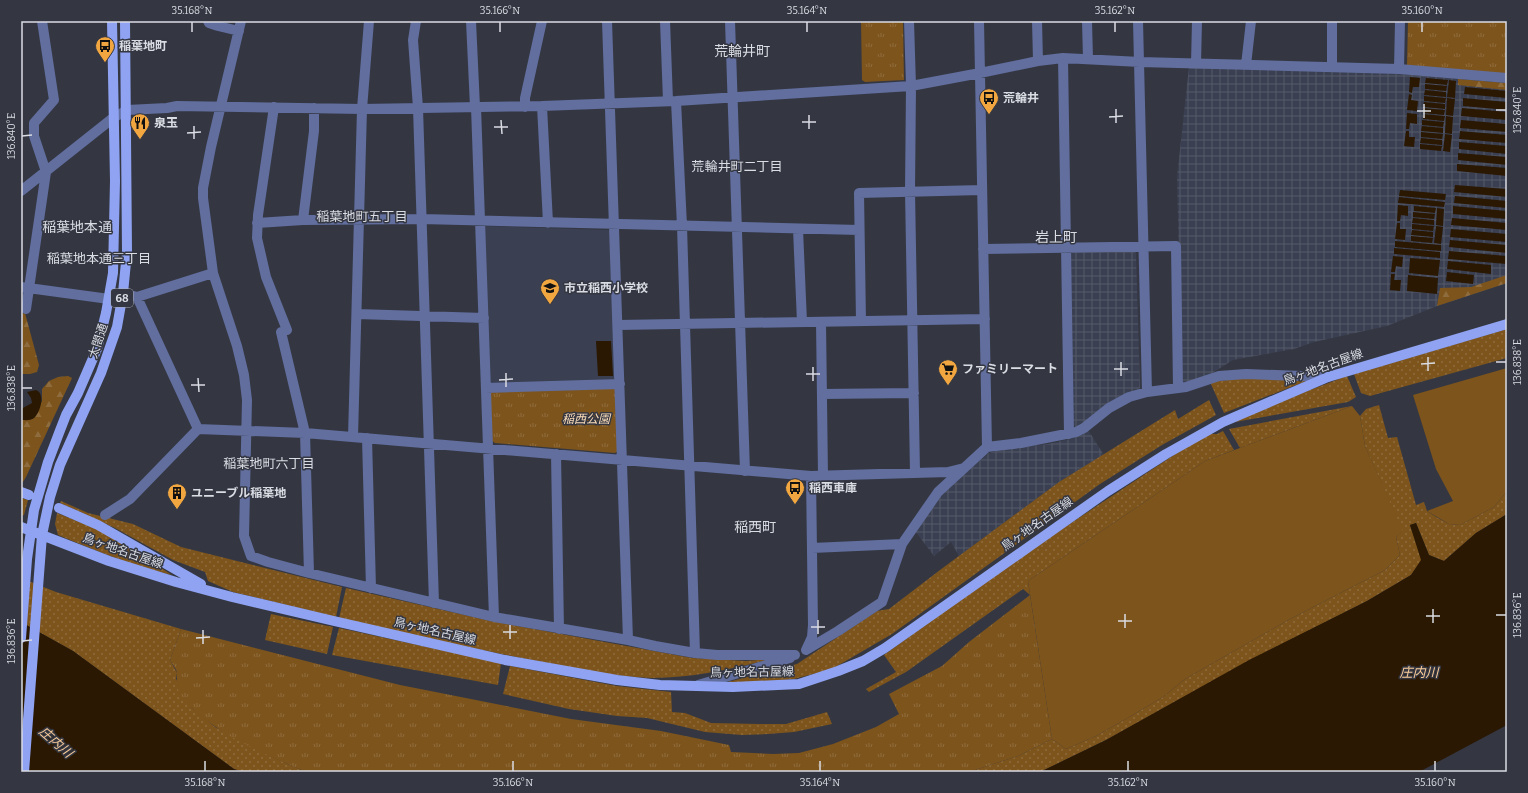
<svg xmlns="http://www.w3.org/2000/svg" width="1528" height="793" font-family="Bitter,'Noto Sans JP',serif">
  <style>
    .built { fill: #3a3f51 }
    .industrial { fill: url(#industrial-grid) }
    .grass { fill: url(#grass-dots) }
    .forest { fill: url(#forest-firs) }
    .park { fill: url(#park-tufts) }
    .garden { fill: #7d541c }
    .water { fill: #2a1803 }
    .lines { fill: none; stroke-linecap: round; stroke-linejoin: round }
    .minor { stroke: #616e9e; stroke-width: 10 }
    .major { stroke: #8fa3f2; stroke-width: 10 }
    .ticks { fill: none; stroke: #dadce3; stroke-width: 1.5 }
    .labels { text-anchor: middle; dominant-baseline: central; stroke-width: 3; stroke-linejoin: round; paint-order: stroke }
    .shield { fill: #343742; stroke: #a8aab3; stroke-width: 1 }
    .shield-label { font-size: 11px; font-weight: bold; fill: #dadce3 }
    .poi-label { font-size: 12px; font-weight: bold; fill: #dadce3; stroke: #343742; text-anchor: start }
    .street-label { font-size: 12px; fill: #dadce3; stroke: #343742 }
    .park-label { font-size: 12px; font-style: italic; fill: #fadcb9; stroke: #343742 }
    .neighbourhood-label { font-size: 13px; fill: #dadce3; stroke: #343742 }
    .water-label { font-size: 13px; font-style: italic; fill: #facc98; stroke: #343742 }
    .quarter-label { font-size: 14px; fill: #dadce3; stroke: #343742 }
    .neatline { fill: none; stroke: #dadce3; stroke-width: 1.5 }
    .ticks-label { font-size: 10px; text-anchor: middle; fill: #dadce3 }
  </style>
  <defs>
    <pattern id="industrial-grid" width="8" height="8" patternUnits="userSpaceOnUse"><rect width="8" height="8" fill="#3a3f51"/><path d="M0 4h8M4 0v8" fill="none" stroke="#565a6a"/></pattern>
    <pattern id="grass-dots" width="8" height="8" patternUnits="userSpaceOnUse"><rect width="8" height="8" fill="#7d541c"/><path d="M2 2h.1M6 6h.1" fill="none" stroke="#8f6c3d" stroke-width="1.8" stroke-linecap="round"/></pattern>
    <pattern id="forest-firs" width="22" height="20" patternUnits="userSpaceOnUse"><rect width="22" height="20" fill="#7d541c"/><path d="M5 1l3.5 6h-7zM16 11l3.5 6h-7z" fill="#8f6c3d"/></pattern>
    <pattern id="park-tufts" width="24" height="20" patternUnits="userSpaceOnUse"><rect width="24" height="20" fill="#7d541c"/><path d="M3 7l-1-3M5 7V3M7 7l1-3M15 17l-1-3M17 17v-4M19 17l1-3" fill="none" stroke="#8f6c3d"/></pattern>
  </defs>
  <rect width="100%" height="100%" fill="#343742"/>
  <path class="built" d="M487,226L608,230L612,233L617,376L614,382L492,385L489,382L484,227Z"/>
  <path class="industrial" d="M1189,67L1386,73L1507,83V283L1437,306L1387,326L1314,342L1294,349L1233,360L1206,377L1182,385L1177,177Z
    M1133,250L1136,253L1140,388L1136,391L1083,425L1076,427L1071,424L1069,255L1072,252Z
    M1088,430L1104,455L1059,482L959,556L951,542L934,556L915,531L941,493L989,453L1000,450L1048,444L1070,439Z"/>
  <path class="grass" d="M1507,329V358L1370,396L1361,393L1354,374Z
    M1347,376L1356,397L1348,402L1235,422L1260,409Z
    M1245,378L1309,380L1224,413L1210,382Z
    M1209,400L1216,415L1162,445L1100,484L892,634L832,669L794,679L753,683H724L797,664L877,611L889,609L940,570L1059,482L1175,410L1178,419Z
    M1379,405L1388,438L1397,437L1416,505L1424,502L1427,511L1438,518L1449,524L1460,525L1494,507L1507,491V514L1476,533L1444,561L1429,555L1416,523L1410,525L1422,560L1411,575L1367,601L1249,661L1106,740L1040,772H969L1018,756L1052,739L1066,749L1096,736L1131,716L1163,697L1185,679L1290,619L1385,570L1400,555L1396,537L1402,531L1365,446L1360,416L1366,409Z
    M1352,406L1240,448L1229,429Z
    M1223,431L1234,450L1205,461L1028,581L1030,595L1023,589L906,672L869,692L866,689L896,672L884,655L975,589L1056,533L1177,453L1207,434H1217Z
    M21,498L28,500L24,515L21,516Z
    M61,501L88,513L133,524L181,547L342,587L336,617L233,592L208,581L205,572L173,560L115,528L60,503Z
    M57,513L97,529L116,539L172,575C132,566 95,550 58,535L55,524Z
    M21,578L56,592L181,629L170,660L177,673L176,679L192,708L215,727L277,759L306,772H243L234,769L73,651L21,622Z
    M346,588L491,621L692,658L746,661L771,659C732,669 693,678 652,678C618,677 586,670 553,664C481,651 410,634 339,618Z
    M271,614L333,627L327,654L265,640Z
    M339,628L501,663L498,685L332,655Z
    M510,666L617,686L671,692L672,712L685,713L711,723L759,724H786L827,712L832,724L794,732L768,734L742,735L705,732L647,718L617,716L569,709L503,694Z"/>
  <path class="forest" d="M1458,79L1507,83V90L1458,85Z
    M1507,275V283L1437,306L1440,288L1471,287Z
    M25,313L39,365L37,372L30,374H23L21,372V314Z
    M68,376L72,378L26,477L21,485V420L33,419L42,401V389L49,381L58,377Z"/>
  <path class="park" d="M861,21H903L904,80L865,82L862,80Z
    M1408,21H1507V74L1407,66Z
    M614,387L617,390L619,450L615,453L495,443L491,440L490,394L493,390Z
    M1030,595L1052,739L1018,756L969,772H306C266,754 206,731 180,694C176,688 177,680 177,674C177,669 172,664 170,660L181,629L400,685L571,719L661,731L729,745L731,752L773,754L799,753L833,744L876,727L899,714L889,694L942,666L969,642Z"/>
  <path class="garden" d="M1507,368V491L1494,507L1460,525L1449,524L1427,511L1453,501L1436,469L1413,395Z
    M1352,406L1360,416L1365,446L1403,531L1396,537L1400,555L1385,570L1290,619L1185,679L1163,697L1131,716L1096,736L1066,749L1052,739L1028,581L1205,461Z"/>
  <path class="water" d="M1410,77L1420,78L1419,87H1413L1412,93L1409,92Z
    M1426,78L1448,80L1447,85L1425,83Z
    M1449,80L1456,81L1455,98L1447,97Z
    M1425,84L1447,86L1446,91L1425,89Z
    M1465,87L1507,91V98L1464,94Z
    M1425,90L1446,92V97L1424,95Z
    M1409,94L1412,95L1411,100L1418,101L1417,111L1407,110Z
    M1424,96L1446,98L1445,103L1424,101Z
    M1447,98L1455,99L1453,116L1446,115Z
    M1463,98L1507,102V110L1463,106Z
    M1424,102L1445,104V109L1423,107Z
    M1423,108L1445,110L1444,115L1423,113Z
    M1462,108L1507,112V120L1461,116Z
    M1407,113L1417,114V124L1410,123L1409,129H1406Z
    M1423,114L1445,116L1444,121L1423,119Z
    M1446,116L1453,117L1452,134L1445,133Z
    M1422,120L1444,122L1443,127L1422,125Z
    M1461,120L1507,124V132L1460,128Z
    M1422,126L1443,128V133L1421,131Z
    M1406,131H1409V137H1415L1414,147L1404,146Z
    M1460,131L1507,135V143L1459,139Z
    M1421,132L1443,134L1442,139L1421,137Z
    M1445,134L1452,135L1450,152L1443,151Z
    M1421,138L1442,140V145L1420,143Z
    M1459,142L1507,146V154L1459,149Z
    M1420,144L1442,146L1441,151L1420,149Z
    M1458,153L1507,157V165L1458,160Z
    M1457,164L1507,168V176L1457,171Z
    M1455,185L1507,189V197L1454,192Z
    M1400,190L1446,194L1445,200L1399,196Z
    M1455,196L1507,201V208L1454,203Z
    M1399,197L1445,202L1444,207L1398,203Z
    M1398,205L1408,206V216L1401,215L1400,221H1397Z
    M1414,206L1436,208L1435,213L1414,211Z
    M1453,206L1507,211V219L1453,214Z
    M1437,208L1444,209L1443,226L1436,225Z
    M1413,212L1435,214L1434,219L1413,217Z
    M1413,218L1434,220V225L1412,223Z
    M1452,218L1507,223V230L1451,225Z
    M1397,223H1400V229H1406L1405,240L1395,239Z
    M1412,224L1434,226L1433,231L1412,229Z
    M1436,226L1443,227L1441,244L1434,243Z
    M1451,229L1507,234V242L1450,237Z
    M1412,230L1433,232V237L1411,235Z
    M1411,236L1433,238L1432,243L1411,241Z
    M1450,240L1507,245V253L1449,247Z
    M1395,241L1441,245V251L1395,247Z
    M1394,248L1440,252V258L1394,254Z
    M1449,251L1507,256V264L1448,259Z
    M1393,256L1403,257L1402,267L1396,266L1395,272H1391Z
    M1410,258L1440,260L1438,276L1409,273Z
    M1448,261L1491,265V274L1447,269Z
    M1447,272L1474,275L1473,284L1446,281Z
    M1391,274H1395L1394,280H1401L1400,291L1390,290Z
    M1408,275L1438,278L1437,294L1407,291Z
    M596,341H611L613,376H598Z
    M36,390C46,394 40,413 34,418C30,421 25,420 21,420V409L32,403L31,398L27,392Z
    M1507,514V725L1419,772H1040L1106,740L1249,660L1367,601L1411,575L1421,560L1410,525L1416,523L1429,555L1444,561L1476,533Z
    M21,622L73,651L234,769L243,772H21Z"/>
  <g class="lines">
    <path class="minor" d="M208,21L209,23L218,26L239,31
      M241,21L211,147L203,188V198L213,273L237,346L244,375L247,400L244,536L251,556L268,562L309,573L494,617L628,640L655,646L695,653L717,655H795
      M416,21L413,40L418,108L434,603
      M471,21L475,107
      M607,21L628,640
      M665,21L668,101
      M730,21L745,471
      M909,21L911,86L910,191L915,472
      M979,21L987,447
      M1037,21L1038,61
      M1087,21L1088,59
      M1138,21L1147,392
      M1063,58L1069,434
      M1196,63L1197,21
      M1246,65L1251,21
      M1332,67V21
      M1399,69L1400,21
      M676,101L682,226L695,653
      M542,106L548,223
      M274,107L258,215L257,238L266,277L287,330
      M476,107L494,617
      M525,107V98L542,21
      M21,191L113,118L127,110L167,108L177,106L362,109L542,106L676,101L911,86L980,73L1038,61L1063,58L1140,62L1399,69L1507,78
      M303,220L314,131V108
      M257,223L303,220L422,219L859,230
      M798,229L802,322
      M983,249L1176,246L1178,388
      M21,287L109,299
      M123,293L137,297L213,273
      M137,297L198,429
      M26,309L46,172L34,136V123L54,100L42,21
      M357,314L484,318
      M861,321L859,193L982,190
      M821,322L823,476
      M618,325L985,319
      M281,332L305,433L309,573
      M486,388L620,384
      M822,394L914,393
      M353,437L362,109L369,21
      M367,438L371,588
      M556,454L559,629
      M105,515L130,499L198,429L305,433L811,476L948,472L964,468
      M812,548L902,544
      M806,650L838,631L882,602L902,544L938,492L987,447L1021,443L1076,432L1084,428L1109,408L1129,397L1147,392L1186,387L1219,376L1246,374L1328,377
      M806,650L812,637L813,625L811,476
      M698,685L790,658"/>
    <path class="major" d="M21,492L29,495
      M59,508L98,525L201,584
      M21,527L109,561L176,582L232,597L334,621L505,660L617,680L660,685L733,687L799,684L838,671L863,661L885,648L1108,491L1166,454L1223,422L1328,377L1507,324
      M21,638L27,559L34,510L48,462L59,433L66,415L78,393L97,349L106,313L113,273L115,181L112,21
      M24,772L42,535L50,497L60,465L101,373L117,327L123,293L127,252L125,21"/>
  </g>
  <path class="ticks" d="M192,22V32M500,22V32M807,22V32M1115,22V32M1422,22V32M1424,104V118M1116,109V123M1496,110H1506M1417,111H1431M809,115V129M1109,117L1123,116M501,120L502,134M802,122H816M194,126V139M494,127H508M187,133L201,132M22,136L32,135M1428,357V371M1121,362V376M1496,362H1506M1421,364L1435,363M813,367V381M1114,369H1128M506,373V387M806,374H820M198,378L199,392M499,380L513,379M191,385H205M22,388H32M1433,609V623M1125,614V628M1496,615H1506M1426,616H1440M818,620V634M1118,621H1132M510,625V639M811,627H825M203,630V644M503,632H517M196,638L210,637M22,641L32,640M205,761V771M513,761V771M820,761V771M1128,761V771M1435,761V771"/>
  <defs>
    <symbol id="bus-pin" viewBox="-11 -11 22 30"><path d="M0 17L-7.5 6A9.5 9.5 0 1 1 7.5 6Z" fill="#f1a640" stroke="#343742"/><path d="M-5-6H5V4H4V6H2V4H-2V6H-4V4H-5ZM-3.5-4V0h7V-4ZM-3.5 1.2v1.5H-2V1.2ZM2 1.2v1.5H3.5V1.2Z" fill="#111"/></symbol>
    <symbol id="restaurant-pin" viewBox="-11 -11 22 30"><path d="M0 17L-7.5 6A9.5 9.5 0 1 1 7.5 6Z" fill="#f1a640" stroke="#343742"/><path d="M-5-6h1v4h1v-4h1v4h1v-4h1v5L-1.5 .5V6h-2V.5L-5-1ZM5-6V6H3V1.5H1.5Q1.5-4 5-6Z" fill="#111"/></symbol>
    <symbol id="school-pin" viewBox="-11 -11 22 30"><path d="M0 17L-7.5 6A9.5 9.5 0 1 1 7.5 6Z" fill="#f1a640" stroke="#343742"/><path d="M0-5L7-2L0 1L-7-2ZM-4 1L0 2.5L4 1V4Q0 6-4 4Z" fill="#111"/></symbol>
    <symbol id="supermarket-pin" viewBox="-11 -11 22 30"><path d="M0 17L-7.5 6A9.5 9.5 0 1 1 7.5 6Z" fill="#f1a640" stroke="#343742"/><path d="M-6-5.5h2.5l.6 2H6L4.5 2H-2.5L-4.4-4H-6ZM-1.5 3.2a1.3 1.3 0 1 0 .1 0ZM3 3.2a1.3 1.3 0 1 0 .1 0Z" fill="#111"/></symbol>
    <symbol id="building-pin" viewBox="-11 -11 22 30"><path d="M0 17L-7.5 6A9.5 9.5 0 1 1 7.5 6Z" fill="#f1a640" stroke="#343742"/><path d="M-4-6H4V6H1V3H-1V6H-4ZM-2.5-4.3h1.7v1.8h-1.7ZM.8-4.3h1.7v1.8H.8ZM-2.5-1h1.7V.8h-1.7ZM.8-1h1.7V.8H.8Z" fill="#111"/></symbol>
  </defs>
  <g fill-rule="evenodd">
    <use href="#bus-pin" x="94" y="35" width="22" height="30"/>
    <use href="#bus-pin" x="978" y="87" width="22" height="30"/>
    <use href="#restaurant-pin" x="129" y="112" width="22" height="30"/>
    <use href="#school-pin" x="539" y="277" width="22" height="30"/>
    <use href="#supermarket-pin" x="937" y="358" width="22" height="30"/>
    <use href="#bus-pin" x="784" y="477" width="22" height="30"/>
    <use href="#building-pin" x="166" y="482" width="22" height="30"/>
  </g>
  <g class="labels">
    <rect class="shield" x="111" y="289" width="22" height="18" rx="3"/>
    <g class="shield-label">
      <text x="122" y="298">68</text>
    </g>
    <g class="poi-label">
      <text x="119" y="46">稲葉地町</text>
      <text x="1003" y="98">荒輪井</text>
      <text x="154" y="123">泉玉</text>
      <text x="564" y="288">市立稲西小学校</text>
      <text x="962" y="369">ファミリーマート</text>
      <text x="809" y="488">稲西車庫</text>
      <text x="191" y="493">ユニーブル稲葉地</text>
    </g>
    <g class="street-label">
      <text transform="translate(98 341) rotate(-72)">太閤通</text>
      <text transform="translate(1323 367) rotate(-20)">鳥ヶ地名古屋線</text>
      <text transform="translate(1037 524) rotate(-35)">鳥ヶ地名古屋線</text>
      <text transform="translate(123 551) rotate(19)">鳥ヶ地名古屋線</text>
      <text transform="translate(435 631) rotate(13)">鳥ヶ地名古屋線</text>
      <text transform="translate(752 672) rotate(-1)">鳥ヶ地名古屋線</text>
    </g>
    <g class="park-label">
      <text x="586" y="419">稲西公園</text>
    </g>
    <g class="neighbourhood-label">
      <text x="737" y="166">荒輪井町二丁目</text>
      <text x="362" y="216">稲葉地町五丁目</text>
      <text x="99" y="258">稲葉地本通三丁目</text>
      <text x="269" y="463">稲葉地町六丁目</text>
    </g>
    <g class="water-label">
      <text x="1419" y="672">庄内川</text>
      <text transform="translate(56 742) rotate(41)">庄内川</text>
    </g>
    <g class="quarter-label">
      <text x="742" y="51">荒輪井町</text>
      <text x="77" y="227">稲葉地本通</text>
      <text x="1056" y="237">岩上町</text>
      <text x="755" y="527">稲西町</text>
    </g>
  </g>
  <rect width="1528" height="793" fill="none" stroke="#343742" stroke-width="44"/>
  <rect x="22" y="22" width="1484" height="749" class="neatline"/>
  <g class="ticks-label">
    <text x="192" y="14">35.168°N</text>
    <text x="500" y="14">35.166°N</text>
    <text x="807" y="14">35.164°N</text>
    <text x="1115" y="14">35.162°N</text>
    <text x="1422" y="14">35.160°N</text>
    <text transform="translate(1517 110) rotate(-90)" y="4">136.840°E</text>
    <text transform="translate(11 136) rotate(-90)" y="4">136.840°E</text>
    <text transform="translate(1517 362) rotate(-90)" y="4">136.838°E</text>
    <text transform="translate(11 388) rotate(-90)" y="4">136.838°E</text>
    <text transform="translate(1517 615) rotate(-90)" y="4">136.836°E</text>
    <text transform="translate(11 641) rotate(-90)" y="4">136.836°E</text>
    <text x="205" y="786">35.168°N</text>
    <text x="513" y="786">35.166°N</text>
    <text x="820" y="786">35.164°N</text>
    <text x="1128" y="786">35.162°N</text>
    <text x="1435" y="786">35.160°N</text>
  </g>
</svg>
